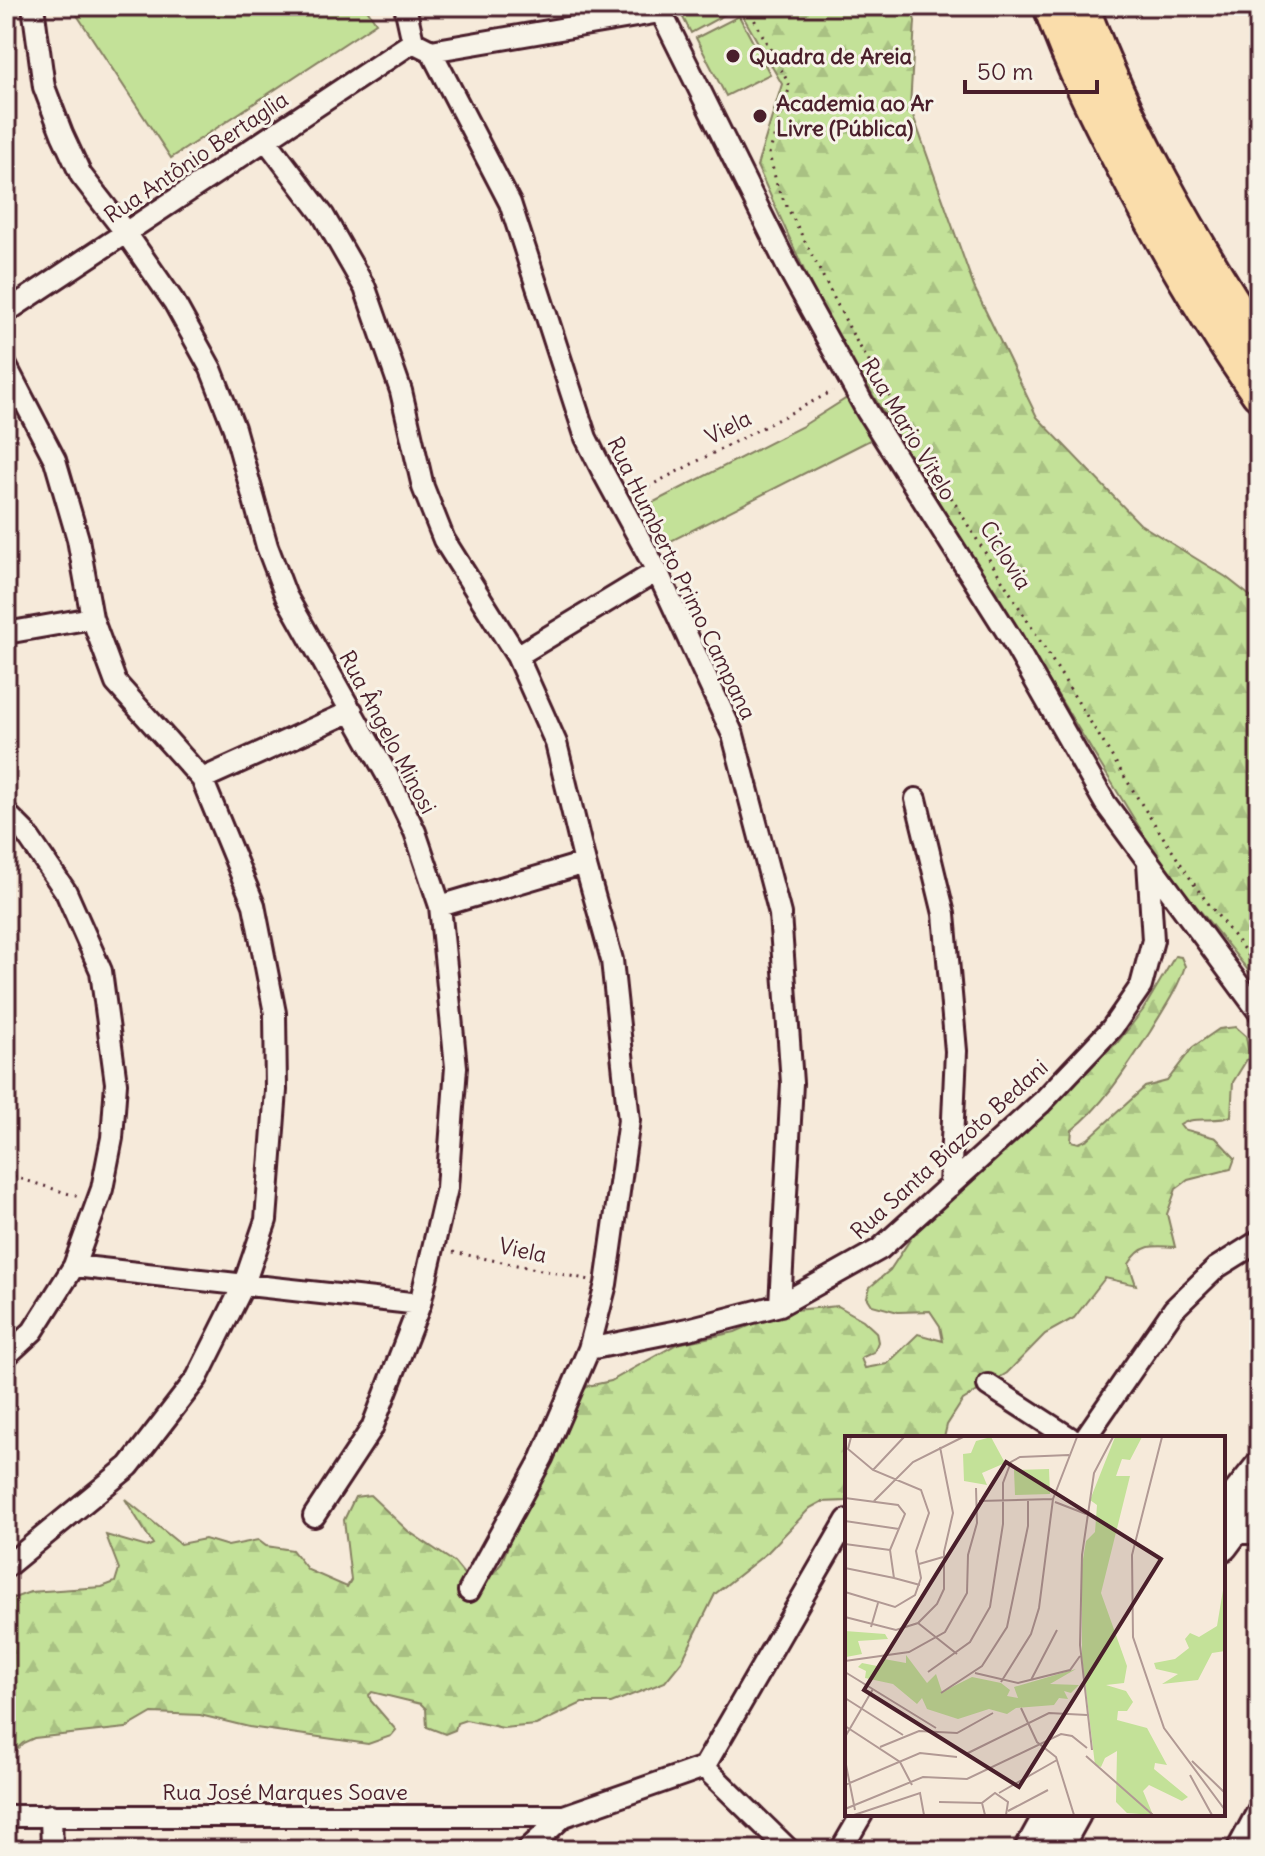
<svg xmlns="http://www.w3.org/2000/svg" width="1265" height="1856" font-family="Delius,sans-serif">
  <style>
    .green { fill: #c3e198; stroke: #868062; stroke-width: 2 }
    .forest { fill: url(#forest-firs); stroke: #868062; stroke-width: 2 }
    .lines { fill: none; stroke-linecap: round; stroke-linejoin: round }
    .minor-casing { stroke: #4a1f2b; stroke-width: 26 }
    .secondary-casing { stroke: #4a1f2b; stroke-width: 34 }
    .trunk-casing { stroke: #4a1f2b; stroke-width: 40 }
    .path { stroke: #4a1f2b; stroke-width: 3; stroke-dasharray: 2 6; stroke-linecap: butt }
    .minor { stroke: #f7f3e8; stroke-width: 20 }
    .secondary { stroke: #f7f3e8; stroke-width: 28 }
    .trunk { stroke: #faddab; stroke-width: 34 }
    .poi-dot { fill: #4a1f2b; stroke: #f7f3e8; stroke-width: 3 }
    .labels { text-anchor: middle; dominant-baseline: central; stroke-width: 6; stroke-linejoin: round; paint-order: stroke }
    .poi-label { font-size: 22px; font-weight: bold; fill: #4a1f2b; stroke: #f7f3e8; text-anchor: start }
    .street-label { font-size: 22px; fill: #4a1f2b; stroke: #f7f3e8 }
    .inset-road { fill: none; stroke: #b19994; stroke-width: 2 }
    .view { fill: #4a1f2b; fill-opacity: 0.15; stroke: #4a1f2b; stroke-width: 4 }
    .inset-edge { fill: none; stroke: #4a1f2b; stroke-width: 4 }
  </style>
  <defs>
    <pattern id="forest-firs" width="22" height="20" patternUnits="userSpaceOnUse" patternTransform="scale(2)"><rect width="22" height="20" fill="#c3e198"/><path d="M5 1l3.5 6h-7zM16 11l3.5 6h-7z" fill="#a9c183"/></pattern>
  </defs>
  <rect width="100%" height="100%" fill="#f6eada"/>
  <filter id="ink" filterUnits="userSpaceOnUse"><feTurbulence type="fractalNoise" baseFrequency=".0125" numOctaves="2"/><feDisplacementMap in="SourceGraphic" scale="16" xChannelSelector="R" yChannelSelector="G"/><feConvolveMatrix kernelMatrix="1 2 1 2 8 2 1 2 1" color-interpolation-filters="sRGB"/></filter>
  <g filter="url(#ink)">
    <path class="green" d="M91,6H365L376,23L171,158L77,15Z
      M677,6H736L737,8L691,33Z
      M739,16L770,74L726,96L696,38Z
      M847,398L872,439L667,543L646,506L801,427Z"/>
    <path class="forest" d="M737,6H910L915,21L910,107L974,287L1037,417L1140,524L1226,577L1259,603V984L1160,861L826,319L757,166L782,84Z
      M1175,956L1181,957L1185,966C1177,991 1163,1010 1150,1032C1128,1066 1104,1105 1072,1130L1071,1141L1079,1143L1088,1139L1145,1087L1167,1081L1193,1047L1219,1029L1236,1027L1246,1036L1249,1056L1233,1082L1231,1116C1215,1124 1195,1114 1180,1125L1183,1129L1216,1138L1235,1158L1231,1169L1188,1180L1176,1189L1167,1214L1175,1247C1153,1245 1141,1244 1129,1264L1136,1285L1105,1278L1074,1318L1045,1334L1007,1373L963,1400L947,1425L944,1438H847V1501L821,1502L810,1508L768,1552L715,1594L682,1661L665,1682L611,1703H582L536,1725L503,1728L466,1720L457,1723L455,1730L445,1734L427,1727L426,1709L421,1704L372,1692L369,1695L371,1701L396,1730L391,1736L368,1744L249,1727L200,1715L152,1713L126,1728L34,1738L23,1743L6,1759V1643L9,1638L6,1635V1601L30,1592L102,1587L115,1582L119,1569L106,1535L147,1547L153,1544L125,1499L180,1544L205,1539L228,1546L258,1540L266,1546L292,1550L308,1570L347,1587L351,1580L344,1520L355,1497L370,1495L408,1531L454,1562L472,1584L482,1586L501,1564L561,1411L588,1386L611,1381L677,1344L735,1332L783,1311L838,1306L863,1320L876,1332L878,1342L874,1352L861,1358L865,1368L887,1364L918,1334L943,1341L940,1326L930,1311L898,1312L872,1305L867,1297L870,1287L890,1270L931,1208L995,1141L1117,1043L1143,1010Z"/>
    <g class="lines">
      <defs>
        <path id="minor" d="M33,6L44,87L62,134L81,175L126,233L174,302L211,369L234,428L267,546L286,596L391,782L415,832L440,906L456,1067L447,1188L420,1304L372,1428L314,1516
          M405,6L413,42L431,51L510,203L586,438L603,472L657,571L733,735L780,914L792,1083L780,1305
          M658,6L787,266L867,411L1012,640L1105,803L1259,1012
          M431,51L660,12
          M266,140L323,215L365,288L401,391L423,487L444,540L517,656L556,743L585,863L612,960L629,1120L606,1284L589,1349L542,1458L469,1591
          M6,312L413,42
          M6,366L55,460L78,539L92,618L116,683L202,779L254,905L275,1013L276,1090L266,1220L244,1284L197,1378L129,1466L6,1567
          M6,633L92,618
          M517,656L657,571
          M202,779L352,711
          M916,799L944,914L956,1051L950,1186
          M6,813L25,832L66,892L101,971L116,1083L112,1138L102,1189L74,1266L33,1331L6,1356
          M440,906L585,863
          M74,1266L420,1304
          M589,1349L688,1329L780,1305L880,1249L1042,1102L1112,1028L1141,986L1153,940L1148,862
          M988,1385L1070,1438
          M1085,1438L1174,1309L1216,1268L1259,1241
          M1224,1530L1232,1533H1259
          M704,1767L789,1850
          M51,1815L52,1850
          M6,1816H564
          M527,1850L564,1816L704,1767L847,1520
          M841,1850L862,1814
          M1237,1850L1259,1809"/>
        <path id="secondary" d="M1223,1512L1259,1467
          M1223,1546L1259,1498
          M1029,1850L1049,1814
          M1056,1850L1076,1814"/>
        <path id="trunk" d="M1051,6C1072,67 1103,127 1133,184C1171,256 1212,326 1259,393
          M1081,6C1125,126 1189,237 1259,344"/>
      </defs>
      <use href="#minor" class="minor-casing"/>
      <use href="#secondary" class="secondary-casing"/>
      <use href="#trunk" class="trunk-casing"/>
      <path class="path" d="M747,6L790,86L769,154L778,189L854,337L971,530L1144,808L1198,890L1259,969
        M634,494L833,391
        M6,1174L79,1197
        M453,1252L590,1280"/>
      <use href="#minor" class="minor"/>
      <use href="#secondary" class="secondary"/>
      <use href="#trunk" class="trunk"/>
    </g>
  </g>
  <g class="poi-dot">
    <circle cx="733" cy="56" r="8"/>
    <circle cx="760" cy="116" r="8"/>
  </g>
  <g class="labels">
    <g class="poi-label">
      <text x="749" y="56">Quadra de Areia</text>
      <text x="776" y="103">Academia ao Ar<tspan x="776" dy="25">Livre (Pública)</tspan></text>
    </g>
    <g class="street-label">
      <text transform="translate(196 157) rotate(-34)">Rua Antônio Bertaglia</text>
      <text transform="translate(728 427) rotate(-27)">Viela</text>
      <text transform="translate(909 429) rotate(59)">Rua Mario Vitelo</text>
      <text transform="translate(1006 555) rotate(58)">Ciclovia</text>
      <text transform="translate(682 578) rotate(64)">Rua Humberto Primo Campana</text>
      <text transform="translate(388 732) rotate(62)">Rua Ângelo Minosi</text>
      <text transform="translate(949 1149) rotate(-42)">Rua Santa Biazoto Bedani</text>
      <text transform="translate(523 1250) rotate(12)">Viela</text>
      <text x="285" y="1792">Rua José Marques Soave</text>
    </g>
  </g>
  <g transform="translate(845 1436)">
    <rect width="380" height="380" fill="#f6eada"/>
    <path d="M204,33L205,58L170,59L169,34Z" fill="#c3e198"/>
    <path d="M146,1L160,27L137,37L142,49L119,45L118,18L126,17L131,5ZM270,1H297L285,24L277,23L271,40H285L256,157L282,230L279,247L261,249L281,255L288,266L282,275H273L272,284L302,292L322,329L310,327L309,333L343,361L337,365L304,349L298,355L308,379L282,377L271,366L272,315L260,322L256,331L250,329L237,221V129L241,105L250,96L252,69L245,64ZM378,154L380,215L367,217L353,244L317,248L333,238L311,233L309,227L330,223L344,212L340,203L345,197L354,201L372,190ZM0,195L40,198L43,203L13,205L17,218L1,221ZM61,219L82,247L91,238L97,256L127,241L156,247L165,254L162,260L173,262L169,251L231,233L205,248L234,249L226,257L219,255L223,263L214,262L209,269L171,272L162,278L144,273L113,283L82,273L77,262L72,268L48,248L20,242L21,235L13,231L17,227L32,230L39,223L61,227Z" fill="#c3e198"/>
    <path class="inset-road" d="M317,1L287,119L288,201L319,292L380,374M28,34L59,1M0,62L53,69L60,78L45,114L49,142L0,132M29,65L68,26L118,1M134,65L208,63M210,66L241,78M0,85L54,93M0,108L45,114M74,128L98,121M49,142L75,149M0,156L50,171L70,159L76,142L71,115L84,77L76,54L28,34L3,13L6,1M0,181L51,194L73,187L92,168L99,153V116L108,77L95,11M73,187L112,218M26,191L33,167M0,225L64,216L100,196L122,157L123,119L132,87L131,52M0,236L91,292M83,236L125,206L145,171L158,88V47L166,26L175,21L224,19M130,237L173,247L225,234L235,220M186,244L212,194M156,246L186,198L194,172L208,63L232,1M96,257L137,230L162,191L183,90V64M0,262L58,299M176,272L192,306L211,321L229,379M0,290L55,326L67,349M0,301L28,253M35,311L74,295L112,297L148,277M247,314L235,209L237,119L249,37L268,1M121,318L204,277L242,279M241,320L308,379M0,324L10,374M347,325L380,357M345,339L367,379M0,349L75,317L112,321M154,357L212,324M94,366L137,367M0,373L78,341L122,343L216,298L227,300L242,312M163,375L203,354M9,379L75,357L79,379M140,379L137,367L150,357L163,366L161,379"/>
    <path class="view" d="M161,26L316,123L174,351L19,254Z"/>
    <rect width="380" height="380" class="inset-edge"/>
  </g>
  <rect width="1265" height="1856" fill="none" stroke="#f7f3e8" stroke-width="32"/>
  <rect x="16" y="16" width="1233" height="1824" fill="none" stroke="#4a1f2b" stroke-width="3" filter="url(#ink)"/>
  <path d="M965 80v12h132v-12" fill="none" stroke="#4a1f2b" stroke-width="4"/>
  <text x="977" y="80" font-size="24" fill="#4a1f2b" stroke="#f7f3e8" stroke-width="6" paint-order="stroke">50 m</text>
</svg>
